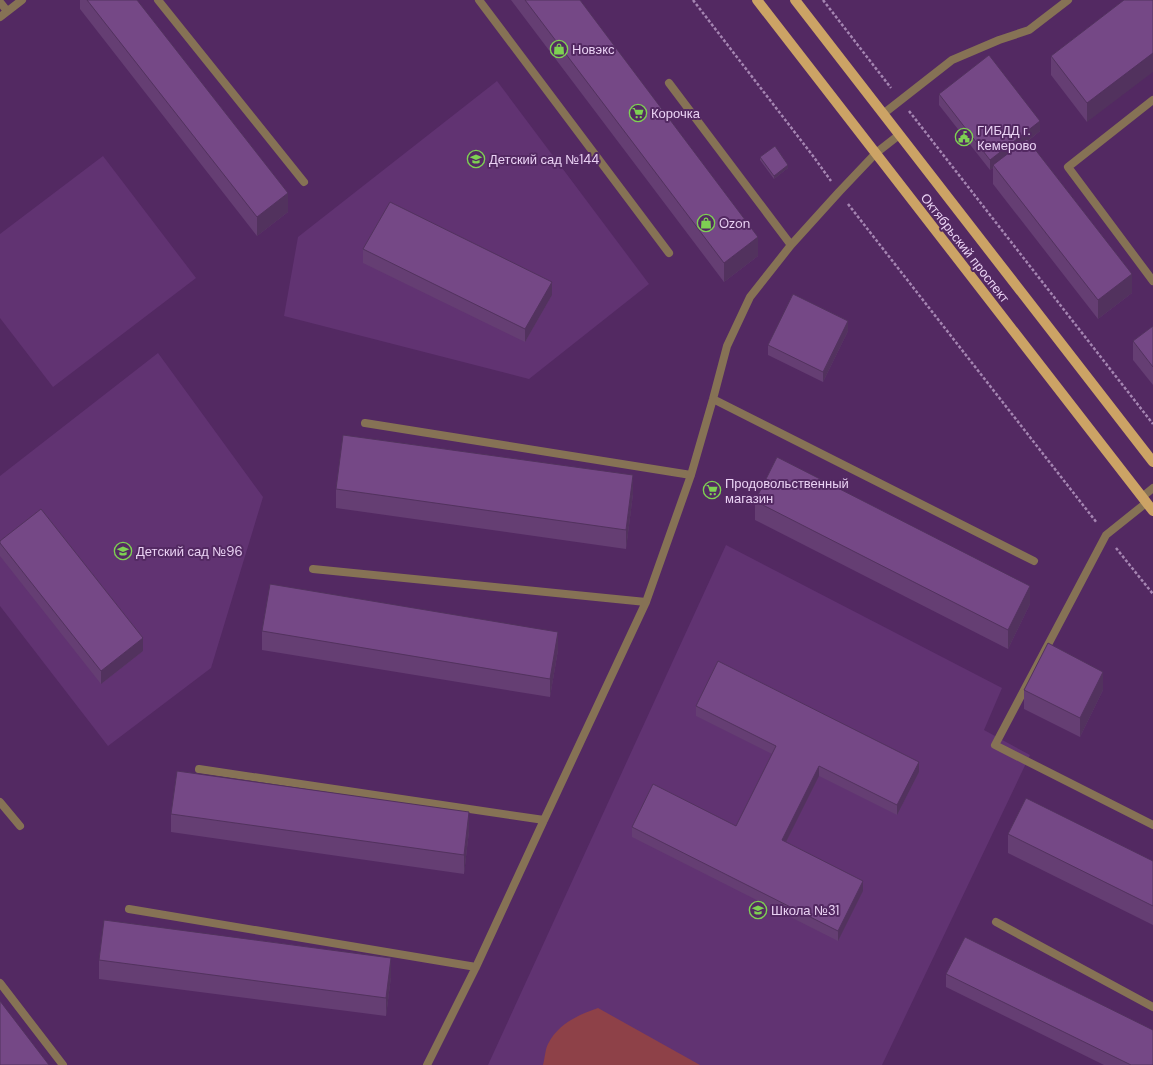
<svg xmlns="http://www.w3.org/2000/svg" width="1153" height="1065" font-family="'DM Sans',sans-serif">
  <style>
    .built { fill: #613372 }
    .green { fill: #8e4148 }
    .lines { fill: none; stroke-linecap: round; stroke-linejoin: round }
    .path { stroke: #a585b2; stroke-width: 2.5; stroke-dasharray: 3 2; stroke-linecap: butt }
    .lane { stroke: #867255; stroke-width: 8 }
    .street { stroke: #867255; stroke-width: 8 }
    .primary { stroke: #cca365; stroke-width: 10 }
    .wall { fill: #653e73 }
    .shaded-wall { fill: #52325e }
    .building { fill: #754886; stroke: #52325e }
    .labels { text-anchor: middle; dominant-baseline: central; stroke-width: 4; stroke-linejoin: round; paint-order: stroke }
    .poi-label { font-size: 13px; fill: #ead2f4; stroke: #532962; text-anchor: start }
    .street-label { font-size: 13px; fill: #ead2f4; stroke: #532962 }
  </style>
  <rect width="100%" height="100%" fill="#532962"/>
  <path class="built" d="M497,81L649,284L529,379L284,316L298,237Z
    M103,156L196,278L53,387L0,318V234Z
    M158,353L263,497L211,668L108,746L0,606V476Z
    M726,545L1002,688L984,730L1030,755L882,1065H488Z"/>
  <path class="green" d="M598,1008L700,1065H543C545,1058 545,1050 548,1044C558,1024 578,1015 598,1008Z"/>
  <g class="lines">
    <path class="path" d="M693,0L813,156L831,181
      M823,0L891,88
      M909,111L1153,424
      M848,204L1097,523
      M1116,548L1153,594"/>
    <path class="lane" d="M158,0L304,182
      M479,0L669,253
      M0,2L7,11
      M0,17L22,0
      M669,83L791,245
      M1153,100L1068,167L1153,281
      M713,399L1034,561
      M365,423L691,475
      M1146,503L1106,535L995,745L1153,825
      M313,569L646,602
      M199,769L544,820
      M0,802L20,826
      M129,909L476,967
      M996,922L1153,1007
      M0,983L63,1065
      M427,1065L476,967L544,820L646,602L691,475L713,399L727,346L750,297L791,245L839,192L876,153L899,135"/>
    <path class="street" d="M883,114L952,60L999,40L1029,30L1068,0
      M1142,497L1153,488"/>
    <path class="primary" d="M757,0L1153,511
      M795,0L1153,462"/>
  </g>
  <path class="wall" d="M80,0H137L288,212L257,236L80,9Z
    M511,0H580L758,256L724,282Z
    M1124,0L1087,122L1051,75V56Z
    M939,94L1040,131L1028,141L1132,293L1098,319L993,184V168L990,170L939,105Z
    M760,157L788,168L774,179L760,160Z
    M363,249L552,295L525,342L363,263Z
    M1153,326V385L1133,360V341Z
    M848,331L823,382L768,355V345Z
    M336,489L633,494L626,549L336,508Z
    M755,501L1030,604L1008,649L755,520Z
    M0,541L143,651L101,684L0,556Z
    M262,631L558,650L550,697L262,650Z
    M1024,690H1103L1080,737L1024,709Z
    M696,706L919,772L897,815L819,776L786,842L863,891L838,941L632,837V827L736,826L772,754L696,716Z
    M171,814L469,831L464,874L171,832Z
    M1008,834L1153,861V925L1008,853Z
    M99,960L391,977L386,1016L99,979Z
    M946,974L1153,1065H1104L946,987Z"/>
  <path class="shaded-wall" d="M1153,53V72L1087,122V103Z
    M1040,121V131L995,167L993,165V168L990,170V160Z
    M788,165V168L774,179V176Z
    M288,193V212L257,236V217Z
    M758,237V256L724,282V263Z
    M1132,274V293L1098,319V300Z
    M552,282V295L525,342V329Z
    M848,321V331L823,382V372Z
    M633,475V494L626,549V530Z
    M1030,586V604L1008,649V630Z
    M558,632V650L550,697V679Z
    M143,638V651L101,684V671Z
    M1103,672V690L1080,737V718Z
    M919,762V772L897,815V805Z
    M819,766V776L782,850V840Z
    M469,812V831L464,874V855Z
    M863,881V891L838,941V931Z
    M391,958V977L386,1016V998Z"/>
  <path class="building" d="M87,0H137L288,193L257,217Z
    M525,0H580L758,237L724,263Z
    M1124,0H1153V53L1087,103L1051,56Z
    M989,55L1040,121L990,160L939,94Z
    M1027,139L1132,274L1098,300L993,165Z
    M775,146L788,165L774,176L760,157Z
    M390,202L552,282L525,329L363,249Z
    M793,294L848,321L823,372L768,345Z
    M1153,326V367L1133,341Z
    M343,435L633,475L626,530L336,489Z
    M777,457L1030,586L1008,630L755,501Z
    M41,509L143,638L101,671L0,543V541Z
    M270,584L558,632L550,679L262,631Z
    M1048,643L1103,672L1080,718L1024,690Z
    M718,661L919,762L897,805L819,766L782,840L863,881L838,931L632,827L653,784L736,826L776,746L696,706Z
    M177,771L469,812L464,855L171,814Z
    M1026,798L1153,861V906L1008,834Z
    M104,920L391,958L386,998L99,960Z
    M965,937L1153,1030V1065H1131L946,974Z
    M0,1001L49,1065H0Z"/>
  <defs>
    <symbol id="shop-ring" viewBox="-11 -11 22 22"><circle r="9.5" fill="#532962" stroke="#7ed053" stroke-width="1.5"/><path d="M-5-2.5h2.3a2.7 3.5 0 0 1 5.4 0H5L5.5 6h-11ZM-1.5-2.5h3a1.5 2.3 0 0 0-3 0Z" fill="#7ed053"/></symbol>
    <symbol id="supermarket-ring" viewBox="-11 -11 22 22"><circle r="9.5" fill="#532962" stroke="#7ed053" stroke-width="1.5"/><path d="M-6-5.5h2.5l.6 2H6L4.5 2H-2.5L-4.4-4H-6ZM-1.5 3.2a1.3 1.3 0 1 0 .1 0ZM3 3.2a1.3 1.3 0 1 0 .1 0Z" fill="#7ed053"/></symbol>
    <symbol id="civic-ring" viewBox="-11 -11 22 22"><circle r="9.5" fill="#532962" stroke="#7ed053" stroke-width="1.5"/><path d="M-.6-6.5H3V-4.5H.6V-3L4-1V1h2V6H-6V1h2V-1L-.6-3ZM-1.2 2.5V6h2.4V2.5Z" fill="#7ed053"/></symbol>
    <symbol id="school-ring" viewBox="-11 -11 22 22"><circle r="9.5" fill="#532962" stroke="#7ed053" stroke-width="1.5"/><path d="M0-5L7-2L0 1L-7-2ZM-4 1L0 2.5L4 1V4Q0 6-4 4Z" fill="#7ed053"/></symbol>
  </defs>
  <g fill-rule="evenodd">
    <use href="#shop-ring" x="549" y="39" width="20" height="20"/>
    <use href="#supermarket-ring" x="628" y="103" width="20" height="20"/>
    <use href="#civic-ring" x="954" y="127" width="20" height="20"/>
    <use href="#school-ring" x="466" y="149" width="20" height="20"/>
    <use href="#shop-ring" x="696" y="213" width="20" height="20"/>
    <use href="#supermarket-ring" x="702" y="480" width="20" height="20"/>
    <use href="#school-ring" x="113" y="541" width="20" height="20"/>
    <use href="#school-ring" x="748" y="900" width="20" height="20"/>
  </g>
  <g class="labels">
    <g class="poi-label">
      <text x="572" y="49">Новэкс</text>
      <text x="651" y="113">Корочка</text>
      <text x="977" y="130">ГИБДД г.<tspan x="977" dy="15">Кемерово</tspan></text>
      <text x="489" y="159">Детский сад №144</text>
      <text x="719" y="223">Ozon</text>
      <text x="725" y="483">Продовольственный<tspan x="725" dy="15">магазин</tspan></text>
      <text x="136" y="551">Детский сад №96</text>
      <text x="771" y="910">Школа №31</text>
    </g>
    <g class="street-label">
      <text transform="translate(965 248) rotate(52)">Октябрьский проспект</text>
    </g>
  </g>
</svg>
